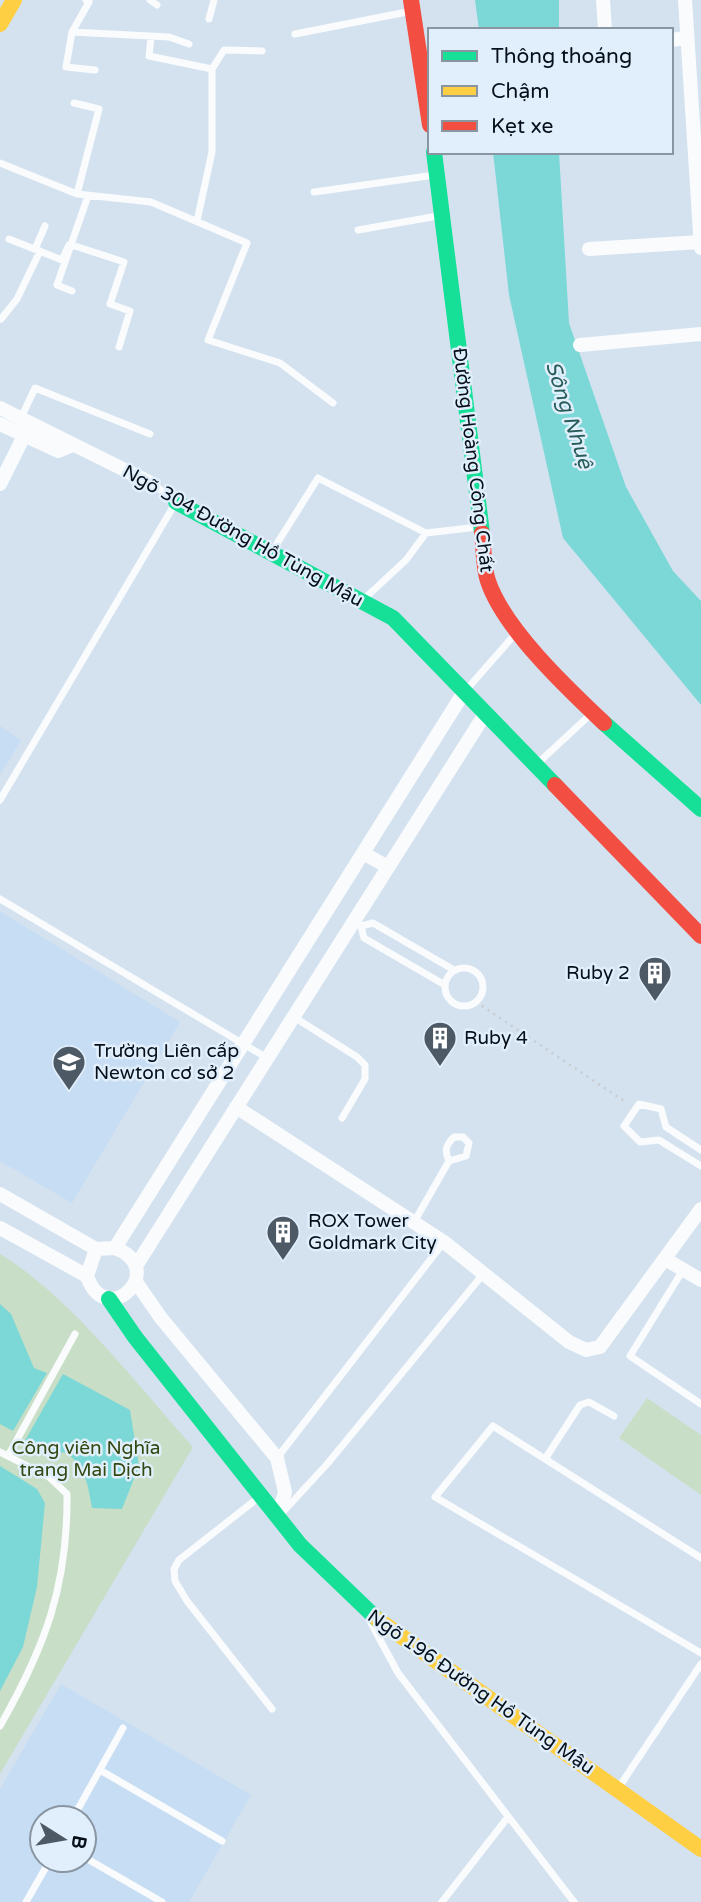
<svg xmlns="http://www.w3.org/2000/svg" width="701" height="1902" font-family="'Varela Round',sans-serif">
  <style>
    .built { fill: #c7ddf4; fill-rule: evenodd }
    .green { fill: #c9dec6 }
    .water { fill: #7bd8d7 }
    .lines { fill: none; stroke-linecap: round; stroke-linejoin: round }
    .path { stroke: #c8ccd0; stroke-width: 2.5; stroke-dasharray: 2 5; stroke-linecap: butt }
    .lane { stroke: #f9fbfd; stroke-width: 7 }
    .street { stroke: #f9fbfd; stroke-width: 14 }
    .fast { stroke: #16e098; stroke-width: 16 }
    .slow { stroke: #ffcf43; stroke-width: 16 }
    .jam { stroke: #f24e42; stroke-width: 16 }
    .labels { text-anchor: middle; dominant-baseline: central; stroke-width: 5; stroke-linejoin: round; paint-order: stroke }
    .street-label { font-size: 19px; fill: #05101a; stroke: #e1eefb }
    .poi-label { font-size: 19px; fill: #05101a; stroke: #e1eefb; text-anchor: start }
    .park-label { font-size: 19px; fill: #314810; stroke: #e1eefb }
    .water-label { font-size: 21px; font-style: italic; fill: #275d59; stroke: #e1eefb }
  </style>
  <rect width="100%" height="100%" fill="#d4e2f0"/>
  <path class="built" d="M0,726L21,740L0,775Z
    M0,911L180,1022L72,1203L0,1161Z
    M61,1684L251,1795L189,1902H0V1789ZM42,1818H84V1860H42Z"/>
  <path class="green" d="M0,1254C70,1296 137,1385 193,1447L0,1774Z
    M647,1398L701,1435V1495L619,1438Z"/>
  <path class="water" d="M475,0H559V30H479Z
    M493,152H559L569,323L626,487L673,571L701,601V705L563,538L509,295Z
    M0,1304L11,1314L34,1368L47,1373L13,1431L0,1424Z
    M63,1374L130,1410L139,1466L122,1509L92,1508C88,1485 85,1462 63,1452L50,1457L23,1444Z
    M0,1466L37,1489L45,1503L37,1587L23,1647L0,1691Z"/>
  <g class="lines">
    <path class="path" d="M476,1002L627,1103"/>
    <path class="lane" d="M86,0L89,2L72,32L169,37L189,44
      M150,0L157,5
      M209,19L214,0
      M72,32L66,67L95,70
      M295,34L412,11
      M151,37L149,56L212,69V152L197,221
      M212,69L224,50L262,51
      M74,103L99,109L77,194
      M0,163L77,194L151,202L247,243L208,340L280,363L333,403
      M314,192L435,175
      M358,230L438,216
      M9,239L62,260L69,245H72L124,262L110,304L130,311L119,347
      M35,249L45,226
      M72,291L57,285L88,196
      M1,319L17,299L40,251
      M21,418L35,388L150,434
      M273,550L318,478L426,533L478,527
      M364,599L406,560L426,533
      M467,689L517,632
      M538,763L591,714
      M0,800L176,502L153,484
      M0,899L267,1058
      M354,921L361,926L364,938L445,985
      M361,926L373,923L454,970
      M445 987a19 19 0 1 1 38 0a19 19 0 1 1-38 0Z
      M294,1017L357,1057L365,1065V1079L342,1118
      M701,1150L666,1127L661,1109L639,1104L624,1126L640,1142L659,1140L701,1166
      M414,1222L449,1161L466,1156L469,1143L463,1137H454C446,1145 444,1150 449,1161
      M683,1270L630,1356L701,1404
      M0,1452L49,1477L67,1494C68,1586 45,1647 0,1726
      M8,1456L75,1334
      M277,1458L444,1242
      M545,1459L580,1405L589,1402L614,1416
      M258,1498L179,1560L174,1569L175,1581L187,1601L272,1709
      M282,1513L328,1463L484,1273
      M701,1558L493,1426L435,1497L701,1653
      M371,1623L398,1673L574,1902
      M100,1770L222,1841
      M619,1787L701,1664
      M73,1818L123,1728
      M84,1857L162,1902
      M26,1902L50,1860
      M442,1902L508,1817"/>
    <path class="street" d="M603,0L605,30
      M685,0L701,248
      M671,40L686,38
      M589,249L700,242
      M580,345L701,334
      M0,408L153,484
      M0,424L58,451L73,445
      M0,484L24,436
      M363,853L388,867
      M236,1107L444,1242L569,1342L586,1350L600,1347L701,1209
      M0,1194L96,1249
      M0,1228L87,1276
      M115,1248L464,692
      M115,1248C170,1269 106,1332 87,1276L96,1249Z
      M665,1259L701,1280
      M136,1266L485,714
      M136,1282L161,1318L277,1458L285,1492L278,1516"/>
    <path class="fast" d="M434,152L482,533
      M176,502L393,618L555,785
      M604,723L701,809
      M109,1299L135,1337L300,1545L377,1619"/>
    <path class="slow" d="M0,24L14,0
      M377,1619L701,1849"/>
    <path class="jam" d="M411,0L430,125
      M482,533C484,548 483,567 488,581C504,629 568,689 604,723
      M555,785L701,936"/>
  </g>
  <defs>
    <symbol id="building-pin" viewBox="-11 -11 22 30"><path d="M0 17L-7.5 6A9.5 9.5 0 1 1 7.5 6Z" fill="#4d5a65" stroke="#e1eefb"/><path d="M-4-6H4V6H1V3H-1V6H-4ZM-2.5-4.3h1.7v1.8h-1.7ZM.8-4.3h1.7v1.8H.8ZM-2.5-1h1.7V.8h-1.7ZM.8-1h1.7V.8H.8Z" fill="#fff"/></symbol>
    <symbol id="school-pin" viewBox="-11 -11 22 30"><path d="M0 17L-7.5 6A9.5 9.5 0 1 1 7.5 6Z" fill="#4d5a65" stroke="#e1eefb"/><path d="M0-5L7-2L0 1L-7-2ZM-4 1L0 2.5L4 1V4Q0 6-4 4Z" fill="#fff"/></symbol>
  </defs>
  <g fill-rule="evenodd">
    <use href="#building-pin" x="636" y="954" width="38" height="52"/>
    <use href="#building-pin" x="421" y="1019" width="38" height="52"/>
    <use href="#school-pin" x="50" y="1043" width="38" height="52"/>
    <use href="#building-pin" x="264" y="1213" width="38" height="52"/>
  </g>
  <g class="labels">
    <g class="street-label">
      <text transform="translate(473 460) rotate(83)">Đường Hoàng Công Chất</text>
      <text transform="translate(243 536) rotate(29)">Ngõ 304 Đường Hồ Tùng Mậu</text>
      <text transform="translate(481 1692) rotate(35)">Ngõ 196 Đường Hồ Tùng Mậu</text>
    </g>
    <g class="poi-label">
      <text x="630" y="973" text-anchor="end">Ruby 2</text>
      <text x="464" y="1038">Ruby 4</text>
      <text x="94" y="1051">Trường Liên cấp<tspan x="94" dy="22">Newton cơ sở 2</tspan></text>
      <text x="308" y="1221">ROX Tower<tspan x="308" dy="22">Goldmark City</tspan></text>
    </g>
    <g class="park-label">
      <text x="86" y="1448">Công viên Nghĩa<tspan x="86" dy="22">trang Mai Dịch</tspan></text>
    </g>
    <g class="water-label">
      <text transform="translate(569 415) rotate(72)">Sông Nhuệ</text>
    </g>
  </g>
  <rect x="428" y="28" width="245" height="126" fill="#e1eefb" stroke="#8995a1" stroke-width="2"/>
  <rect x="442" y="51" width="35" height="10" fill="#16e098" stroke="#8995a1" stroke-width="2"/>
  <text x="491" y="63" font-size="21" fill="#05101a">Thông thoáng</text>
  <rect x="442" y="86" width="35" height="10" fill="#ffcf43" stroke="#8995a1" stroke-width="2"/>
  <text x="491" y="98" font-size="21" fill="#05101a">Chậm</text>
  <rect x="442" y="121" width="35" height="10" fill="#f24e42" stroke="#8995a1" stroke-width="2"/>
  <text x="491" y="133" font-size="21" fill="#05101a">Kẹt xe</text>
  <g transform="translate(63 1839) rotate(101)"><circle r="33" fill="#e1eefb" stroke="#8995a1" stroke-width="2"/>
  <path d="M0-5L12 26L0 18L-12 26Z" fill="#4d5a65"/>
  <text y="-10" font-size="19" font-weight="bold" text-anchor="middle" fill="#05101a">B</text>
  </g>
</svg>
